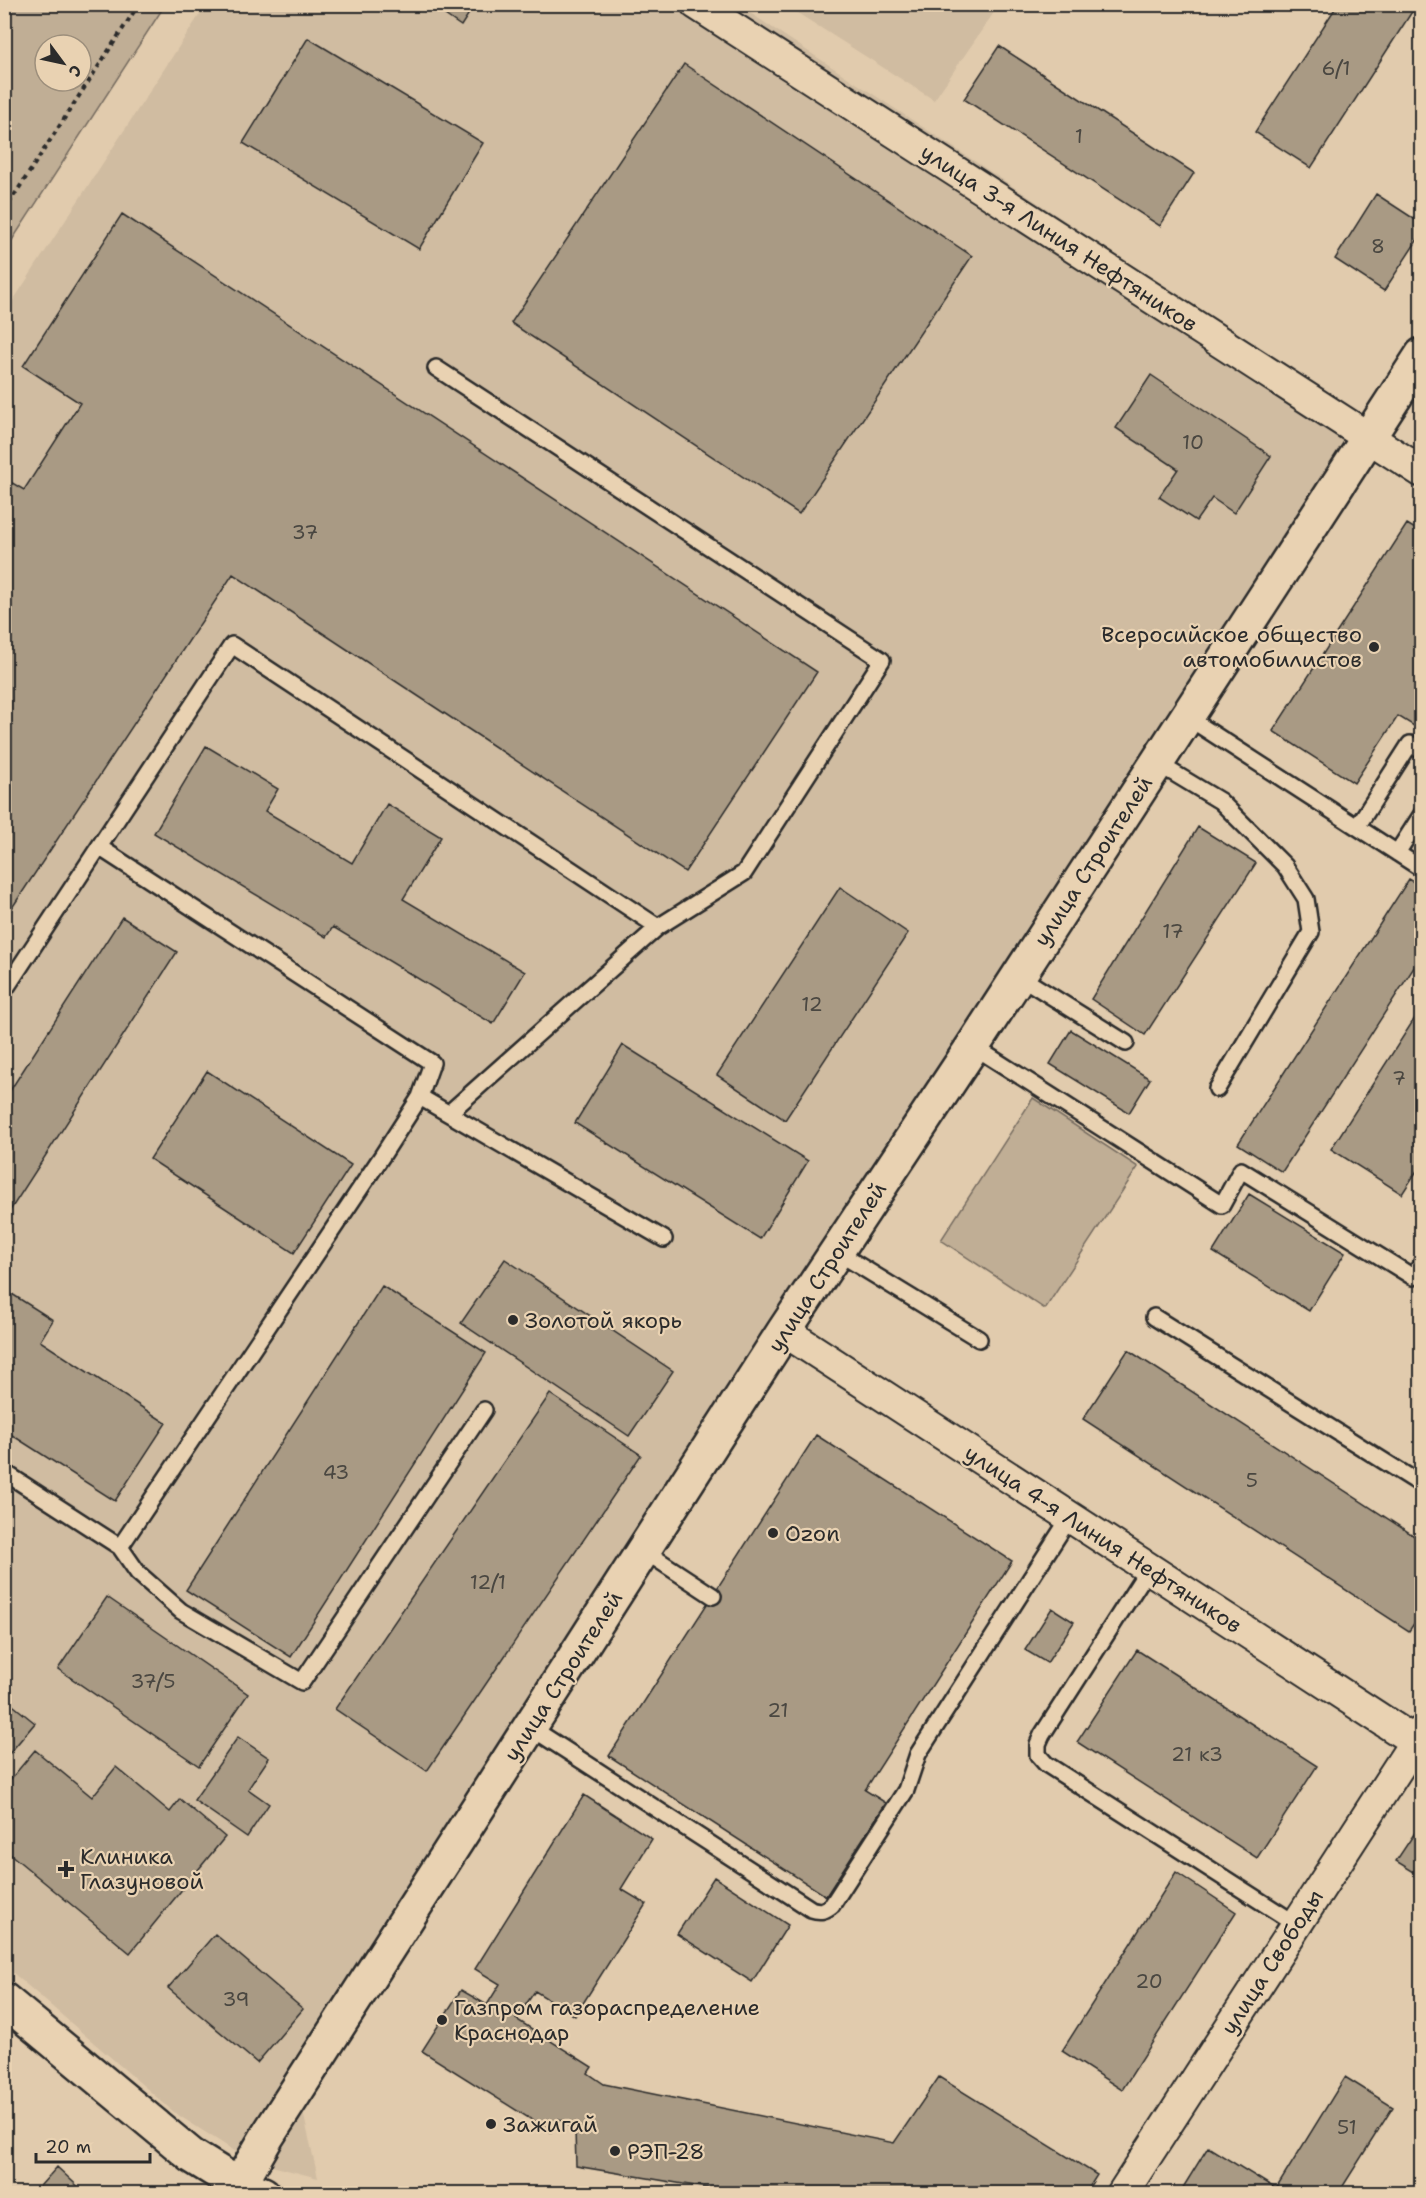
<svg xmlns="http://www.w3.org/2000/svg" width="1426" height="2198" font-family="'Shantell Sans',sans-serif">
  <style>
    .built { fill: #d0bca1 }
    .green { fill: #c0ae95; stroke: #766c60; stroke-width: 1.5; fill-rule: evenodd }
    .building { fill: #a99a84; stroke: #2b2b2b; stroke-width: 1.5 }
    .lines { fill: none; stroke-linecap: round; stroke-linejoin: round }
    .lane-casing { stroke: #2b2b2b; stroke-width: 20 }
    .street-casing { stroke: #2b2b2b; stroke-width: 34 }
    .secondary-casing { stroke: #2b2b2b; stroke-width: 38 }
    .path { stroke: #2b2b2b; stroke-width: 4; stroke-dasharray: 4.5 4.5; stroke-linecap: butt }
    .lane { stroke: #e9d2b2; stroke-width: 15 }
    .street { stroke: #e9d2b2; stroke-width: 30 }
    .secondary { stroke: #e9d2b2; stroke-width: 33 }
    .poi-dot { fill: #2b2b2b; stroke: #e9d2b2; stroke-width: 2 }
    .labels { text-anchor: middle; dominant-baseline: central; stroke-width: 4.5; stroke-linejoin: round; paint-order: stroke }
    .number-label { font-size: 20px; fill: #4a4741 }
    .street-label { font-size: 22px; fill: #2b2b2b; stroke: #e9d2b2 }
    .poi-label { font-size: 22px; fill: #2b2b2b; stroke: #e9d2b2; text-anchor: start }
  </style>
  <rect width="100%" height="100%" fill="#e1cbad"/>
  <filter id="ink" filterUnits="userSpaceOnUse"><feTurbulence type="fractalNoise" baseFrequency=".0167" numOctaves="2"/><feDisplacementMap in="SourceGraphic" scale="12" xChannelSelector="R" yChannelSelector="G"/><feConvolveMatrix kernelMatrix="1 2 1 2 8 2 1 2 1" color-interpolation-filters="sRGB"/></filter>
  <g filter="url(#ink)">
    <path class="built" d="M206,5H738L1391,436L301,2103L318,2178L264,2164L241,2155L175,2113L5,1966V313Z
      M785,5H999L934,100Z"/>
    <path class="green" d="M10,5H165L5,251L4,14ZM45,45H81V81H45Z
      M1033,1098L1138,1167L1045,1309L941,1240Z"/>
    <path class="building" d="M429,4H475L461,26Z
      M1338,4H1417L1311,168L1255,132Z
      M308,38L483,143L419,249L243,143Z
      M999,46L1194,173L1160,226L964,99Z
      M684,64L972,256L799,514L511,323Z
      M1376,194L1422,224V233L1384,291L1335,259Z
      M122,214L817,672L685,872L233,574L4,920V478L24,490L80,403L23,366Z
      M1151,375L1271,456L1234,513L1212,498L1196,521L1159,497L1178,469L1116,428Z
      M1407,524L1422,533V731L1398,716L1354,783L1273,731Z
      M206,746L278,789L265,811L352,863L387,804L441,837L403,899L525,972L493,1024L333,927L326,937L154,833Z
      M1198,827L1256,863L1145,1035L1091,999Z
      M1409,879L1422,887V955L1282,1172L1238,1144Z
      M840,887L908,933L785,1120L717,1075Z
      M122,917L177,952L4,1220V1100Z
      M1422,1007V1163L1402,1194L1331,1149Z
      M1071,1030L1150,1079L1129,1113L1050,1064Z
      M623,1045L808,1161L760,1239L575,1123Z
      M207,1071L351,1165L294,1253L150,1159Z
      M1249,1194L1345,1253L1309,1311L1213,1252Z
      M505,1259L673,1371L629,1436L461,1323Z
      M382,1286L486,1353L291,1657L186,1590Z
      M4,1289L53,1320L40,1341L166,1423L115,1501L4,1430Z
      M1128,1350L1422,1541V1612L1409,1631L1083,1419Z
      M550,1394L641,1455L427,1771L335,1709Z
      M816,1435L1012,1561L865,1790L886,1803L826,1896L609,1756Z
      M107,1597L248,1694L199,1766L58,1669Z
      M1052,1608L1074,1622L1047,1663L1025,1650Z
      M1137,1650L1317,1766L1257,1858L1077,1742Z
      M4,1698L35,1723L4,1760Z
      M238,1737L269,1758L248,1789L269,1804L247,1837L194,1800Z
      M35,1750L92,1797L116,1767L170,1812L180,1799L225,1837L130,1953L4,1849V1787Z
      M584,1795L652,1839L621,1889L646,1904L575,2016L535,1991L516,2019L592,2067L588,2073L604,2084L894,2143L939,2077L1097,2175L1085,2194H743L576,2166L575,2129L559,2119L551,2132L422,2051L461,1990L487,2005L500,1984L475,1969Z
      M1422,1822V1877L1396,1861Z
      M1176,1872L1236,1912L1122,2090L1062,2051Z
      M714,1877L788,1925L752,1982L677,1934Z
      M215,1934L303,2009L257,2063L168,1988Z
      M1345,2077L1393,2107L1338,2194H1179L1208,2147L1276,2189Z
      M57,2167L86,2194H33Z"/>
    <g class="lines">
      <defs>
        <path id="lane" d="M1187,717L1422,869
          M1157,763L1220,801L1285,866L1306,899L1311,932L1217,1089
          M1357,827L1410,744L1422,751
          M99,847L432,1063L420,1097L382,1156L120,1547
          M1397,853L1422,814
          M1019,976L1126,1043
          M4,991L232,645L658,927L744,873L882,660L436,368
          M973,1046L1222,1205L1241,1170L1413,1277L1422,1263
          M420,1097L664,1239
          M449,1113L658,927
          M837,1252L979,1339
          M1154,1317L1422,1485
          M4,1472L120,1547L138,1573L181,1611L302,1682L484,1410
          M643,1550L713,1596
          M1149,1568L1042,1735L1038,1744V1755L1046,1764L1296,1924
          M530,1727L811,1909C820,1912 825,1911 832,1905L906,1790L918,1754L1070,1517"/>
        <path id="street" d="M696,4L1422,472
          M784,1331L1422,1746
          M1122,2194L1422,1731"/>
        <path id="secondary" d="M4,2000L192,2156L239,2185L263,2194
          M239,2185L268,2135L784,1331L973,1046L1422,355"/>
      </defs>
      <use href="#lane" class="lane-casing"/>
      <use href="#street" class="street-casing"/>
      <use href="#secondary" class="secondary-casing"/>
      <path class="path" d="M4,211L139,4"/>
      <use href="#lane" class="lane"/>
      <use href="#street" class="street"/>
      <use href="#secondary" class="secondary"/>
    </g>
  </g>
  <g class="poi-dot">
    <circle cx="1374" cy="647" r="6"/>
    <circle cx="513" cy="1320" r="6"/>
    <circle cx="773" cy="1533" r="6"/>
    <path d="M63 1860h6v6h6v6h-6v6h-6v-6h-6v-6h6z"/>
    <circle cx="442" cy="2020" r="6"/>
    <circle cx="491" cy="2124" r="6"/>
    <circle cx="615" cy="2151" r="6"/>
  </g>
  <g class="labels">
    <g class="number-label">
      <text x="1336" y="68">6/1</text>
      <text x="1079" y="136">1</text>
      <text x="1378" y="246">8</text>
      <text x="1193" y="442">10</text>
      <text x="305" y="532">37</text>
      <text x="1173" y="931">17</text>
      <text x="812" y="1004">12</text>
      <text x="1399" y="1078">7</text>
      <text x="336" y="1472">43</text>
      <text x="1252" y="1480">5</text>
      <text x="488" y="1582">12/1</text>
      <text x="153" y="1681">37/5</text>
      <text x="778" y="1710">21</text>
      <text x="1197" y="1754">21 к3</text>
      <text x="1149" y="1981">20</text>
      <text x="236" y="1999">39</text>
      <text x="1347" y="2127">51</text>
    </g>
    <g class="street-label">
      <text transform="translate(1059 238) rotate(33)">улица 3-я Линия Нефтяников</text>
      <text transform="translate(1093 861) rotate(-57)">улица Строителей</text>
      <text transform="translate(827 1267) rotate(-57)">улица Строителей</text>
      <text transform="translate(1103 1539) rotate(33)">улица 4-я Линия Нефтяников</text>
      <text transform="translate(563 1676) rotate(-57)">улица Строителей</text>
      <text transform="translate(1272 1962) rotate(-57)">улица Свободы</text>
    </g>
    <g class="poi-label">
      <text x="1362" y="634" text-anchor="end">Всеросийское общество<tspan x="1362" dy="25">автомобилистов</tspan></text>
      <text x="525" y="1320">Золотой якорь</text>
      <text x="785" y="1533">Ozon</text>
      <text x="80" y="1856">Клиника<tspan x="80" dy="25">Глазуновой</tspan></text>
      <text x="454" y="2007">Газпром газораспределение<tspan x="454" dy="25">Краснодар</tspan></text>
      <text x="503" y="2124">Зажигай</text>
      <text x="627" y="2151">РЭП-28</text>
    </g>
  </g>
  <rect width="1426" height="2198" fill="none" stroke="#e9d2b2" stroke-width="24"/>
  <rect x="12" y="12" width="1402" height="2174" fill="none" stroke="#2b2b2b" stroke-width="2" filter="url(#ink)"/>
  <g transform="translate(63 63) rotate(123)"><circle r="28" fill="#e9d2b2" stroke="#9d8f7c" stroke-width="1.5"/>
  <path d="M0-4.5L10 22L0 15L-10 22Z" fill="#2b2b2b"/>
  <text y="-9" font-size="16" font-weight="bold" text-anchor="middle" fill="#2b2b2b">С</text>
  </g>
  <path d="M36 2153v9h114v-9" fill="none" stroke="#2b2b2b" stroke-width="3"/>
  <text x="45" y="2153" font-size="18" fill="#2b2b2b" stroke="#e9d2b2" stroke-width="4.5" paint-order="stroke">20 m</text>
</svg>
